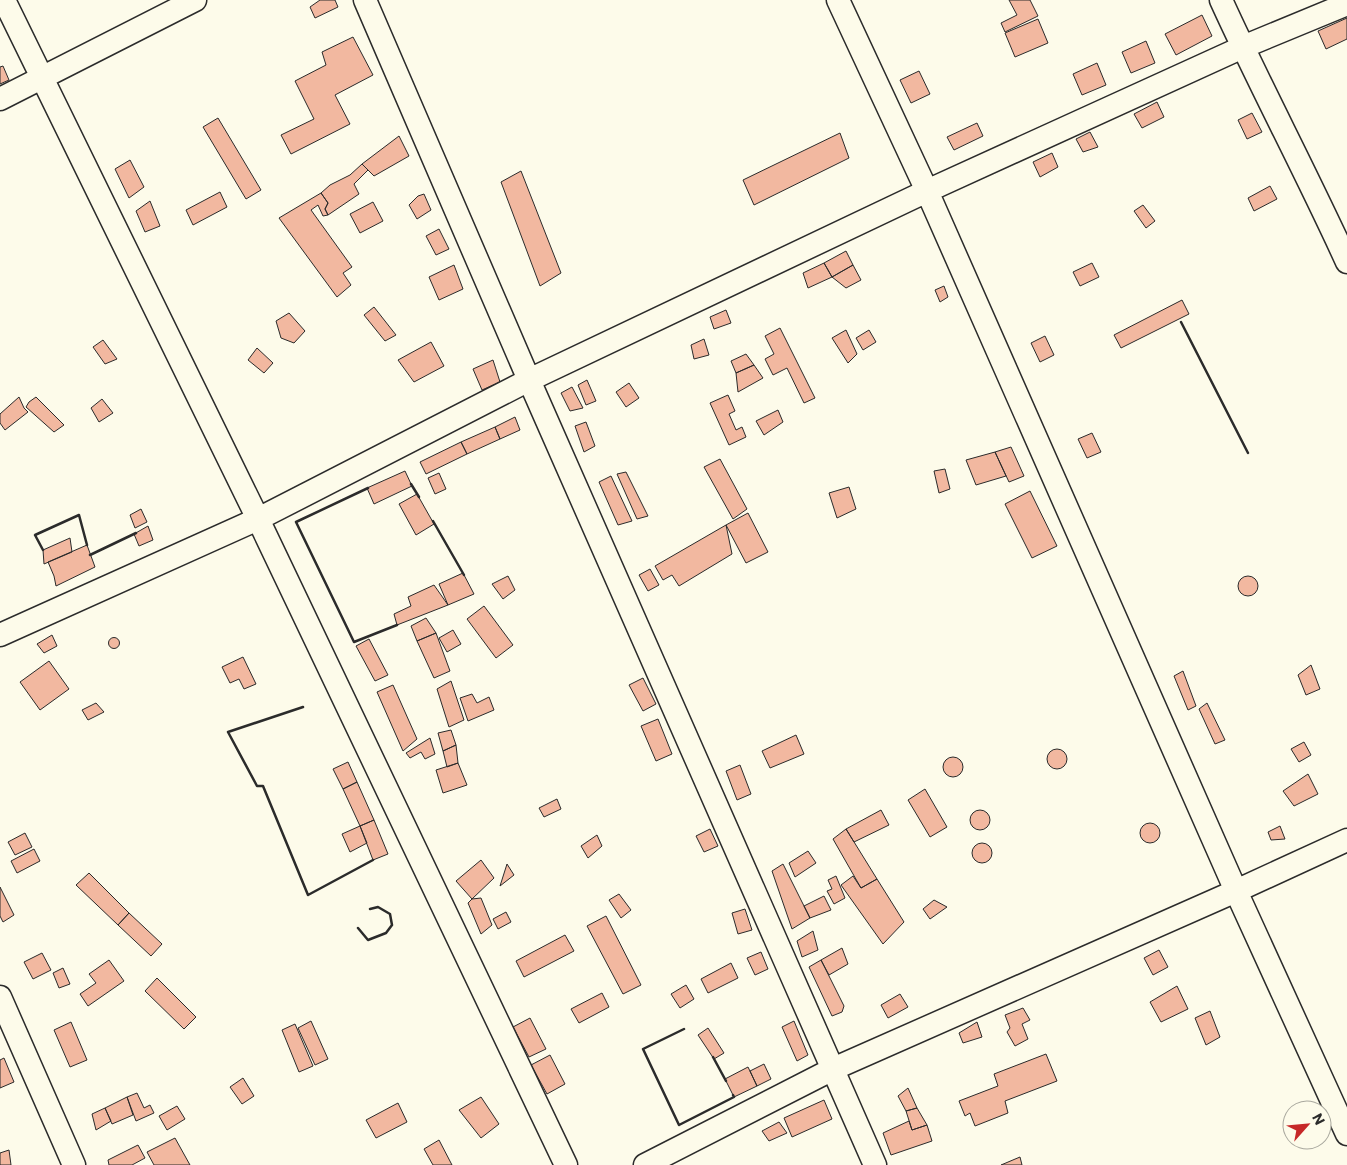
<svg xmlns="http://www.w3.org/2000/svg" width="1347" height="1165" font-family="Commissioner,sans-serif">
  <style>
    .building { fill: #f2b8a0; stroke: #2b2b2b }
    .lines { fill: none; stroke-linecap: round; stroke-linejoin: round }
    .minor-casing { stroke: #2b2b2b; stroke-width: 25 }
    .minor { stroke: #fdfbea; stroke-width: 22 }
    .wall { stroke: #2b2b2b; stroke-width: 2.5 }
  </style>
  <rect width="100%" height="100%" fill="#fdfbea"/>
  <path class="building" d="M320,0H335L338,7L315,18L310,7Z
    M1009,0H1030L1038,16L1005,32L1001,23L1017,15Z
    M1202,15L1212,36L1176,55L1165,34Z
    M1347,18V39L1326,49L1318,31Z
    M1038,19L1048,43L1015,57L1005,33Z
    M353,37L373,75L335,95L350,124L291,154L281,135L314,119L295,81L326,65L322,52Z
    M1146,41L1155,63L1131,73L1122,52Z
    M1097,63L1106,85L1082,95L1073,74Z
    M3,66L9,80L0,84V67Z
    M919,71L930,94L911,103L900,80Z
    M1157,102L1164,117L1142,128L1134,114Z
    M1252,113L1262,132L1247,139L1238,120Z
    M218,118L261,190L246,199L203,127Z
    M977,123L983,136L954,150L947,137Z
    M1090,132L1098,147L1083,152L1076,139Z
    M840,133L849,158L754,205L743,180Z
    M399,136L409,156L374,176L362,164Z
    M1052,153L1058,167L1040,177L1033,162Z
    M130,160L144,187L129,198L115,169Z
    M362,164L368,170L354,184L359,194L328,215L325,209L328,203L321,193L330,185L350,175Z
    M521,171L561,273L540,286L501,182Z
    M1270,186L1277,199L1254,211L1248,198Z
    M220,192L227,207L193,225L186,210Z
    M321,193L328,203L325,209L328,215L323,216L318,205L311,210L352,267L343,273L351,285L337,297L279,218Z
    M424,194L431,210L417,219L409,205L418,196Z
    M150,201L160,226L145,232L136,211Z
    M373,202L383,221L360,233L350,214Z
    M1143,205L1155,221L1146,228L1134,211Z
    M439,229L449,249L436,255L426,236Z
    M846,251L853,265L832,277L824,263Z
    M824,263L832,277L808,288L803,273Z
    M1092,263L1099,277L1080,286L1073,272Z
    M454,265L463,289L439,300L429,277Z
    M853,265L861,280L846,288L832,277Z
    M944,286L948,297L940,302L935,290Z
    M1182,300L1189,314L1121,348L1114,335Z
    M374,307L396,335L385,341L364,315Z
    M726,310L731,323L714,329L710,317Z
    M289,313L305,331L294,343L281,338L276,321Z
    M780,328L815,398L804,403L787,368L773,375L765,359L774,354L765,336Z
    M846,330L857,354L848,363L832,338Z
    M869,330L876,342L863,350L856,338Z
    M1045,336L1054,355L1040,362L1031,343Z
    M704,339L709,355L694,359L691,345Z
    M103,340L117,359L105,364L93,347Z
    M431,342L444,366L414,382L398,360Z
    M257,348L273,363L264,373L248,360Z
    M746,354L754,365L736,373L731,361Z
    M493,360L500,382L482,390L473,369Z
    M754,365L763,378L738,392L736,373Z
    M587,380L596,401L586,405L578,385Z
    M629,383L639,398L626,407L616,392Z
    M572,387L583,408L570,411L561,393Z
    M728,395L735,411L729,414L736,430L742,427L746,437L729,445L710,403Z
    M19,397L24,408L28,412L5,430L0,423V414Z
    M36,397L64,425L54,432L26,407L29,402Z
    M102,399L113,413L99,422L91,408Z
    M778,410L783,422L764,435L756,421Z
    M515,417L520,430L500,439L495,427Z
    M586,422L595,446L584,452L575,426Z
    M495,427L500,439L467,454L461,442Z
    M1092,433L1101,452L1087,458L1078,439Z
    M461,442L467,454L426,474L420,462Z
    M1011,447L1024,476L1009,482L995,452Z
    M995,452L1006,476L976,485L966,460Z
    M720,459L747,509L733,519L704,467Z
    M945,469L950,489L939,493L934,471Z
    M405,471L412,486L374,504L367,488Z
    M626,472L648,516L637,519L617,474Z
    M439,473L446,489L435,494L428,478Z
    M611,476L632,521L618,525L599,482Z
    M849,487L856,509L837,518L829,493Z
    M1030,491L1057,546L1032,558L1005,504Z
    M417,494L434,524L416,535L399,504Z
    M141,509L147,522L135,528L130,515Z
    M748,513L768,552L746,563L726,525Z
    M726,525L732,554L679,586L672,575L663,580L655,566Z
    M148,526L153,540L139,546L134,534Z
    M70,538L72,552L44,564L43,550Z
    M87,545L95,567L56,586L54,576L48,562Z
    M650,569L659,585L648,591L639,575Z
    M463,573L474,594L448,605L439,584Z
    M508,576L515,590L503,599L492,584Z
    M1238 586a10 10 0 1 1 20 0a10 10 0 1 1-20 0Z
    M434,585L448,605L397,625L394,614L411,606L408,597Z
    M484,606L513,645L496,658L467,619Z
    M426,618L436,633L417,641L411,626Z
    M453,630L461,644L447,652L439,638Z
    M436,633L450,671L434,678L417,641Z
    M52,635L57,646L44,653L37,644Z
    M108.5 643a5.5 5.5 0 1 1 11 0a5.5 5.5 0 1 1-11 0Z
    M369,639L388,675L375,681L356,646Z
    M243,657L256,684L244,689L239,679L230,683L222,667Z
    M49,661L69,689L40,710L20,682Z
    M1311,665L1320,689L1306,695L1298,675Z
    M1183,671L1196,706L1188,710L1174,676Z
    M643,678L656,704L643,711L629,685Z
    M451,681L464,720L449,727L437,689Z
    M393,685L417,739L403,751L377,692Z
    M472,694L477,703L489,697L494,710L468,721L460,698Z
    M96,703L104,712L88,720L82,710Z
    M1207,703L1225,740L1215,744L1199,709Z
    M658,719L672,754L656,761L641,726Z
    M451,730L456,745L443,751L438,733Z
    M796,735L804,754L770,768L762,751Z
    M430,738L435,754L425,759L421,752L410,758L406,753Z
    M1304,742L1311,755L1299,762L1291,749Z
    M456,745L458,763L447,767L443,751Z
    M1047 759a10 10 0 1 1 20 0a10 10 0 1 1-20 0Z
    M943 767a10 10 0 1 1 20 0a10 10 0 1 1-20 0Z
    M348,762L357,782L343,789L333,769Z
    M458,763L467,785L443,793L436,770Z
    M740,765L751,794L737,800L726,771Z
    M1308,774L1318,794L1294,806L1283,791Z
    M357,782L374,820L360,826L343,789Z
    M925,789L947,827L930,837L908,800Z
    M557,799L561,809L544,817L539,808Z
    M881,810L889,825L854,842L846,829Z
    M970 820a10 10 0 1 1 20 0a10 10 0 1 1-20 0Z
    M374,820L388,854L373,860L360,826Z
    M1140 833a10 10 0 1 1 20 0a10 10 0 1 1-20 0Z
    M360,826L367,843L350,852L342,834Z
    M1280,826L1285,839L1271,840L1268,832Z
    M710,829L718,846L704,852L696,836Z
    M846,829L877,879L861,888L833,839Z
    M25,833L32,847L15,855L8,842Z
    M597,835L602,846L588,858L581,846Z
    M972 853a10 10 0 1 1 20 0a10 10 0 1 1-20 0Z
    M34,849L40,861L17,873L11,861Z
    M808,851L816,863L795,877L789,863Z
    M481,860L494,878L472,899L456,881Z
    M507,864L514,875L500,886Z
    M783,864L810,918L792,929L772,871Z
    M89,873L129,913L118,925L76,885Z
    M836,876L845,898L834,904L827,891L832,889L828,880Z
    M853,876L861,888L877,879L904,922L883,944L841,885Z
    M0,887L14,915L3,922L0,916Z
    M619,894L631,910L621,918L609,900Z
    M824,896L831,910L810,918L804,906Z
    M481,898L492,925L481,934L468,903L472,899Z
    M934,900L947,907L930,919L923,909Z
    M745,909L752,930L738,934L732,913Z
    M506,912L511,922L498,929L493,919Z
    M129,913L162,944L151,956L118,925Z
    M606,916L641,985L623,994L587,926Z
    M813,931L818,950L802,957L797,941Z
    M565,935L574,951L524,977L516,961Z
    M842,948L848,964L829,975L821,960Z
    M1159,950L1168,967L1153,975L1144,958Z
    M761,952L768,969L755,975L747,958Z
    M42,953L51,970L33,979L24,962Z
    M109,960L124,981L88,1006L80,994L96,983L89,974Z
    M821,960L844,1006L842,1012L832,1016L809,967Z
    M731,963L738,978L708,993L701,979Z
    M63,968L70,984L59,988L53,973Z
    M157,978L196,1017L184,1029L145,991Z
    M686,985L694,999L680,1008L671,994Z
    M1177,986L1188,1009L1161,1022L1150,1002Z
    M602,993L609,1007L579,1023L571,1009Z
    M900,994L908,1007L888,1018L881,1005Z
    M1023,1008L1030,1020L1022,1024L1028,1039L1015,1046L1007,1032L1010,1028L1005,1015Z
    M1210,1011L1220,1037L1206,1045L1195,1018Z
    M530,1018L546,1049L529,1057L513,1027Z
    M311,1021L328,1059L315,1065L298,1028Z
    M794,1021L808,1055L797,1061L782,1027Z
    M71,1022L87,1060L70,1067L54,1030Z
    M977,1022L982,1037L963,1043L959,1033Z
    M295,1024L313,1066L299,1072L282,1030Z
    M708,1028L724,1053L714,1059L698,1035Z
    M1046,1054L1057,1081L1005,1101L1008,1113L975,1126L970,1113L965,1116L959,1101L998,1086L994,1074Z
    M550,1055L565,1084L547,1094L531,1065Z
    M4,1058L14,1082L0,1088V1060Z
    M764,1064L771,1079L757,1086L750,1071Z
    M748,1067L757,1086L734,1097L725,1079Z
    M243,1078L254,1096L242,1104L230,1087Z
    M908,1088L917,1108L906,1111L898,1096Z
    M137,1093L144,1108L150,1105L154,1113L136,1121L127,1097Z
    M127,1097L133,1115L112,1124L105,1108Z
    M481,1097L499,1124L481,1138L459,1110Z
    M824,1100L832,1119L792,1137L784,1118Z
    M398,1103L407,1122L376,1138L366,1120Z
    M177,1106L185,1119L167,1130L159,1116Z
    M105,1108L111,1121L96,1130L92,1114Z
    M917,1108L927,1125L912,1130L906,1111Z
    M909,1121L912,1130L927,1125L932,1141L891,1155L883,1133Z
    M779,1122L787,1133L769,1141L762,1131Z
    M175,1138L190,1165H154L147,1152Z
    M439,1140L452,1165H433L424,1149Z
    M138,1145L145,1158L132,1165H109L108,1160Z
    M9,1150L11,1165H0V1153Z
    M1020,1157L1022,1165H1001Z"/>
  <g class="lines">
    <defs>
      <path id="minor" d="M4,0L258,519L566,1165
        M365,0L529,380L875,1165
        M838,0L927,191L1236,891L1347,1134
        M1221,0C1261,88 1307,174 1347,262
        M0,99L195,0
        M0,635L258,519L529,380L927,191L1243,47L1347,4
        M0,997L74,1165
        M645,1165L833,1069L1236,891L1347,840"/>
    </defs>
    <use href="#minor" class="minor-casing"/>
    <use href="#minor" class="minor"/>
    <path class="wall" d="M1181,322L1248,453
      M411,484L419,497
      M368,488L296,522L354,642L397,625
      M433,521L464,575
      M43,550L35,535L79,515L87,545
      M90,555L136,533
      M303,707L228,732L257,786H263L308,895L373,860
      M358,928L368,940L386,933L392,925L390,914L378,907L370,909
      M684,1029L643,1049L679,1125L734,1097L733,1095
      M713,1057L726,1081"/>
  </g>
  <g transform="translate(1307 1125) rotate(63)"><circle r="24" fill="#fdfbea" stroke="#a9a89e"/>
  <path d="M0-4L9 19L0 12L-9 19Z" fill="#c62828"/>
  <text y="-8" font-size="14" font-weight="bold" text-anchor="middle" fill="#2b2b2b">N</text>
  </g>
</svg>
